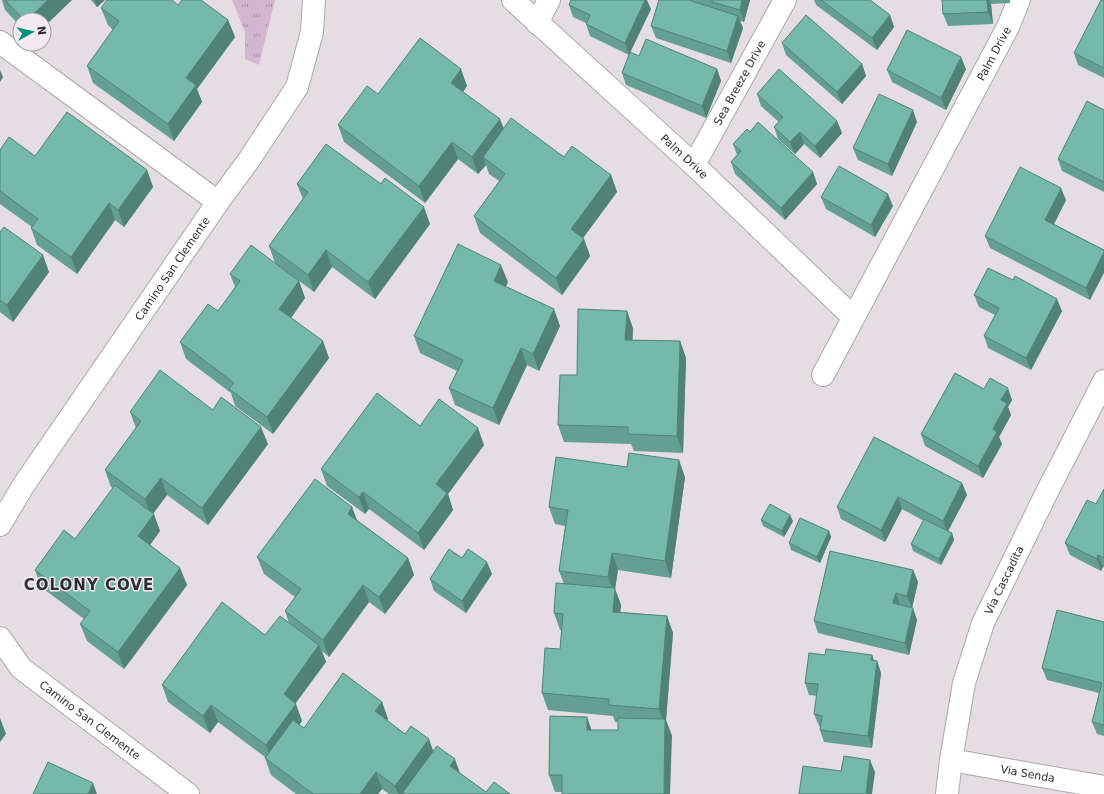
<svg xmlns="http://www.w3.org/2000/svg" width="1104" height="794" font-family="'DejaVu Sans',sans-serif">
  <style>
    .grass { fill: url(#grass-tufts) }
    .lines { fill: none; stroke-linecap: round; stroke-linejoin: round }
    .minor-casing { stroke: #aca6ab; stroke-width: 24 }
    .minor { stroke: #fff; stroke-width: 22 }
    .wall { fill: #649f91 }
    .shaded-wall { fill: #518276 }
    .building { fill: #74b9a9; stroke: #518276 }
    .labels { text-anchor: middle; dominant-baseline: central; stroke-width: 3; stroke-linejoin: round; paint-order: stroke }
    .street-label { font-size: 11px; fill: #2e2c2e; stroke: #f1ebf0 }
    .district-label { font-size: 15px; font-weight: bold; letter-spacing: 1px; fill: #2e2c2e; stroke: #f1ebf0 }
  </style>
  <defs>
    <pattern id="grass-tufts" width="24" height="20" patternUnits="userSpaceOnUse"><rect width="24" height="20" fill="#d4b6d0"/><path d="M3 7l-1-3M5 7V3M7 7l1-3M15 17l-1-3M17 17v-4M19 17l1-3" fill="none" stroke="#ac94a9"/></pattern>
  </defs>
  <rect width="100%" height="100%" fill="#e4dee3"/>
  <path class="grass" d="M232,0H275L259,65L245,59V32Z"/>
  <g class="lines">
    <defs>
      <g id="minor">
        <path id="s1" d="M513,0L694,165L853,317"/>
        <path d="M537,23L549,0"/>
        <path d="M0,42L218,202"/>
        <path id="s2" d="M694,165L785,0"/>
        <path id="s3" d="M823,375L1008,27L1019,0"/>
        <path id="s4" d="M0,525L23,486L218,202L249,160L297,87L312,32L314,0"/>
        <path id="s5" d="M0,638L21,668L188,794"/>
        <path id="s6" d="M951,760L1104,787"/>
        <path id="s7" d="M947,794L951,760L964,683L983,623L1045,496L1104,381"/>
      </g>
    </defs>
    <use href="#minor" class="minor-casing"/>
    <use href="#minor" class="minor"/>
  </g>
  <path class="wall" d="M2,0H72L44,20H20V26L5,10Z
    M91,0H105L97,7Z
    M659,0H750L744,22L740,21L743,28L731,63L656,38L651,26Z
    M814,0H870L890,15L894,27L877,50L816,5Z
    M942,0H1010V3L991,4L993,24L948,26L943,14Z
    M1104,0V78L1078,65L1074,53Z
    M178,5L228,20L235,37L197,89L202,102L174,141L93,83L87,66L113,30L108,25L101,8Z
    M569,5L651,9L630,52L639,56L717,69L721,81L706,118L626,85L622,73L629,55L590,36L586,24V23L573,17Z
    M782,43L862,64L866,76L842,104L786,55Z
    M966,69L946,110L892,82L887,70Z
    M467,86L463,92L504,128L564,157L611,175L617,192L583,238L584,239L590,256L562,295L480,233L474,216L499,181L489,174L486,165L478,174L458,159L425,203L344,142L338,125L378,94Z
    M757,94L837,121L842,133L820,158L804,144L795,154L778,139L774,127L779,122L761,106Z
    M1104,110V192L1062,171L1058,159Z
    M917,122L892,176L858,160L853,148Z
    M750,132L813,172L817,184L785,220L735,174L731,162L737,155L733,144Z
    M0,149L35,156L147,170L153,187L124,227L115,220L77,274L37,245L31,228L32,227L0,204Z
    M297,184L430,224L375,299L332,267L314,292L275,263L269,246L303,199Z
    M821,197L893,206L875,237L826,209Z
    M1066,200L1054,224L1104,250L1090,300L990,248L985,236Z
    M0,232L49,272L13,322L0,312Z
    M230,274L299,281L305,298L291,318L329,358L273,434L235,406L231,393L186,359L180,342L218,311L235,287Z
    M1013,280L1062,311L1031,370L988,348L984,336L995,315L979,307L974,295Z
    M508,282L506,286L560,326L539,371L527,365L499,425L455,405L449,388L457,371L420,353L414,336Z
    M633,328L632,340L680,341L686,358L683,453L634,451L631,444L564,442L558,425L577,375Z
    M984,389L1012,400L1008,407L1011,415L999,437L1002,444L983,478L925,446L921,434Z
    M213,410L268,444L208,525L167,495L153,514L160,531L150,545L180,568L187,585L124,669L87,641L80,624L84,619L41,587L35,570L75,539L113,488L111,487L105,470L136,428L130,412Z
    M420,426L484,445L448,494L453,510L424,550L369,509L365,514L327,486L321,469Z
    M685,477L671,578L618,570L615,589L621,605L620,612L667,616L673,633L666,720L672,736L562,792H555L549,775L592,730H618V722H615L613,716L548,710L542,693L560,649L562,630H560L554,613L564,584L559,571L565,526L555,524L549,507Z
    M962,483L967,495L948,531L952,533L954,540L941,565L913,551L911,544L924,521L902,509L885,542L841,519L837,507Z
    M1104,489V568L1103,567L1101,571L1070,555L1065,543L1096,504Z
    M352,507L357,520L408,558L414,575L385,614L369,602L329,657L322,651L326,662L295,703L302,721L299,725L304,728L382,702L388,719L387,720L405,734L433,751L460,773L486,792L510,794H389L382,789L378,794H296L271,775L265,758V757L218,722L210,733L168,702L162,685L289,623L285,611L295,597L264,574L257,557Z
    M761,520L793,521L784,537L763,526Z
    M829,531L831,537L820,563L791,550L789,543Z
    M462,558L492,574L466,613L434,591L430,579Z
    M913,570L918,582L912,608L917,620L909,655L818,633L814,621Z
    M1104,622V736L1097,734L1092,722L1099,693L1047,680L1042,668Z
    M825,655H872L874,661H877L881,673L872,748L824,742L820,730V727L819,726L814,714L817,696L809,695L805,683Z"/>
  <path class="shaded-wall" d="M48,0H72L44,27V20H27Z
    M94,0H105L97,7Z
    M645,0H647L651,9L629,55L625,43Z
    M742,0H750L744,22L740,10Z
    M987,0H990L991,4L993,24L988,12Z
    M890,15L894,27L877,50L872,38Z
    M738,16L743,28L731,63L727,51Z
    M228,20L235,37L197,89L202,102L174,141L168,124L186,78Z
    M961,57L966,69L946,110L941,98Z
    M862,64L866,76L842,104L837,92Z
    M461,69L467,86L457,100L451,83Z
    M717,69L721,81L706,118L702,106Z
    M0,70L3,77L0,82Z
    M913,110L917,122L892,176L888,164Z
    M500,119L507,136L483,157L486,165L478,174L472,157Z
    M837,121L842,133L820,158L815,146Z
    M800,132L804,144L795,154L790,142Z
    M452,142L458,159L425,203L419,186Z
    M147,170L153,187L124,227L118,210Z
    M813,172L817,184L785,220L781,208Z
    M611,175L617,192L577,246L571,229Z
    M1061,188L1066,200L1050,232L1045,220Z
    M888,194L893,206L875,237L871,225Z
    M109,203L115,220L77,274L71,257Z
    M424,207L430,224L375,299L368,282Z
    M584,239L590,256L562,295L556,278Z
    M326,250L332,267L314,292L308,275Z
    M1104,252V273L1090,300L1086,288Z
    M43,255L49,272L13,322L7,305Z
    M501,265L508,282L500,298L494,281Z
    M299,281L305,298L285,326L279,309Z
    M1057,299L1062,311L1031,370L1026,358Z
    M554,309L560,326L539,371L533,354Z
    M627,311L633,328L632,357L625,340Z
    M323,341L329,358L273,434L267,417Z
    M680,341L686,358L683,453L677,436Z
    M521,348L527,365L499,425L493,408Z
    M1008,388L1012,400L1008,407L1011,415L999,437L1002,444L983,478L978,466L993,429L1001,400Z
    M261,427L268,444L208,525L202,508Z
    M478,428L484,445L448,494L453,510L424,550L418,533L436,484Z
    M679,460L685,477L671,578L665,561Z
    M161,478L167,495L151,516L145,499Z
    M962,483L967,495L947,533L943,521Z
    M363,492L369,509L365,514L359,497Z
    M898,497L902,509L885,542L881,530Z
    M352,507L358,524L348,514Z
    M154,514L160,531L144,553L138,536Z
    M790,515L793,521L784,537L782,531Z
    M829,531L831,537L820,563L817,557Z
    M952,533L954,540L941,565L939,559Z
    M612,553L618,570L615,589L621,605L619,629L613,612L614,594L608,577Z
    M1098,555L1103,567L1101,571L1097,559Z
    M408,558L414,575L385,614L379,597Z
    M487,562L492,574L466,613L462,601Z
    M180,568L187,585L124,669L118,652Z
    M913,570L918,582L912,608L907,596Z
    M363,585L369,602L329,657L323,640Z
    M896,593L900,605L893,603Z
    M913,608L917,620L909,655L905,643Z
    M667,616L673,633L666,720L672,736L670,794H664L665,726L659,709Z
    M319,645L326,662L290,711L284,694Z
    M872,655L876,667L877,661L881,673L872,748L868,736L871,660Z
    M382,702L388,719L381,728L375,711Z
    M296,704L302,721L272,762L266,745Z
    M211,705L218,722L210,733L203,716Z
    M587,717L593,734L587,730Z
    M0,718L6,734L0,742Z
    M429,739L435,756L403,792L404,794H398L395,786Z
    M455,759L461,776L450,766Z
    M870,760L875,772L872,794H866Z
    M376,772L382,789L378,794H360Z
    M93,783L97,794H88Z"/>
  <path class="building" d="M5,0H48L27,20H24Z
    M107,0H172L178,5L182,0H201L228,20L186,78L196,85L168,124L87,66L119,21L101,8Z
    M571,0H645L625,43L586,24L590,15L569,5Z
    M659,0H689L738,16L727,51L651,26Z
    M712,0H742L740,10L712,2Z
    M821,0H870L890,15L872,38Z
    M942,0H987L988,12L943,14Z
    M1101,0H1104V68L1074,53Z
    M806,15L862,64L837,92L782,43Z
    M907,30L961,57L941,98L887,70Z
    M420,38L461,69L451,83L500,119L472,157L452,142L419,186L338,125L367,86L378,94Z
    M646,39L717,69L702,106L622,73L630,52L639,56Z
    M779,69L837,121L815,146L800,132L790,142L774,127L783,117L757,94Z
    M879,94L913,110L888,164L853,148Z
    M1087,101L1104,110V182L1058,159Z
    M67,112L147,170L118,210L109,203L71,257L31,228L38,219L0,191V150L9,137L35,156Z
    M511,118L564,157L572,146L611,175L571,229L584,239L556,278L474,216L505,174L483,157Z
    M758,122L813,172L781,208L731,162L741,151L733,144L747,129L750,132Z
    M326,144L381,184L385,178L424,207L368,282L326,250L308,275L269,246L308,192L297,184Z
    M839,166L888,194L871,225L821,197Z
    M1020,167L1061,188L1045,220L1104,250V252L1086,288L985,236Z
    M4,227L43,255L7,305L0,300V232Z
    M458,244L501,265L494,281L554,309L533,354L521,348L493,408L449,388L463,360L414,336Z
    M251,245L299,281L279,309L323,341L267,417L229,389L234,383L180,342L208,304L218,311L240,281L230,274Z
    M988,268L1013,280L1015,276L1057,299L1026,358L984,336L999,308L974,295Z
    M578,309L627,311L625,340L680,341L677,436L628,434V427L558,425L560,375H577Z
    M160,370L213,410L221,397L261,427L202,508L161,478L145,499L105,470L141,421L130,412Z
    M955,373L984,389L990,378L1008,388L1001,400L1007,403L993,429L997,432L978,466L921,434Z
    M377,393L420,426L439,399L478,428L436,484L447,493L418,533L363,492L359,497L321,469Z
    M874,437L962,483L943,521L898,497L881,530L837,507Z
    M629,453L679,460L665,561L612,553L608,577L559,571L568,510L549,507L556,457L627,467Z
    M315,479L352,507L348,514L408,558L379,597L363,585L323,640L285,611L301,589L257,557Z
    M115,485L154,514L138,536L180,568L118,652L80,624L90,611L35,570L64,530L75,539Z
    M1104,489V558L1098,555L1097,559L1065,543L1087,500L1096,504Z
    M770,504L790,515L782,531L761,520Z
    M800,518L829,531L817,557L789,543Z
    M924,519L952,533L939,559L911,544Z
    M449,549L462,558L468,549L487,562L462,601L430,579Z
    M830,551L913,570L907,596L896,593L893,603L913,608L905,643L814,621Z
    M556,583L615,588L613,612L667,616L659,709L609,705V699L542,693L545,648L560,649L563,614L554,613Z
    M222,602L265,635L280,616L319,645L284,694L296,704L266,745L211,705L203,716L162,685Z
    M1057,610L1104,622V725L1092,722L1102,683L1042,668Z
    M826,649L872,655L871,660L877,661L868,736L820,730L822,716L814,714L818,684L805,683L809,653L825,655Z
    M343,673L382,702L375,711L405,734L411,726L429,739L395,786L376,772L360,794H313L265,758L293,720L304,728Z
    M550,716L587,717V730H618V718L665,719L664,794H562V775H549Z
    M437,746L455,759L450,766L486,792L494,782L510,794H406L403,792Z
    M844,756L870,760L866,794H799L803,766L841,771Z
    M48,762L93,783L88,794H33Z"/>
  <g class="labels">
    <g class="street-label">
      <text stroke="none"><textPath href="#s3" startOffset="364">Palm Drive</textPath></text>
      <text stroke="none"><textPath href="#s2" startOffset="94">Sea Breeze Drive</textPath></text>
      <text stroke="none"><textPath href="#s1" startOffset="232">Palm Drive</textPath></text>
      <text stroke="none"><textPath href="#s4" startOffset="309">Camino San Clemente</textPath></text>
      <text stroke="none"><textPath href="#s7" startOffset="223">Via Cascadita</textPath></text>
      <text stroke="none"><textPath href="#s5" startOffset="123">Camino San Clemente</textPath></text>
      <text stroke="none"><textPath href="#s6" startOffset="78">Via Senda</textPath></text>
    </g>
    <g class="district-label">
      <text x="89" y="585">COLONY COVE</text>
    </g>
  </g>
  <g transform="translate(32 32) rotate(82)"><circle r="19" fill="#f1ebf0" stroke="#a39fa2"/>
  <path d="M0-3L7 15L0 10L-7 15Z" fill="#00907c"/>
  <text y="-6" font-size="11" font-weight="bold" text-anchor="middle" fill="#2e2c2e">N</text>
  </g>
</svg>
